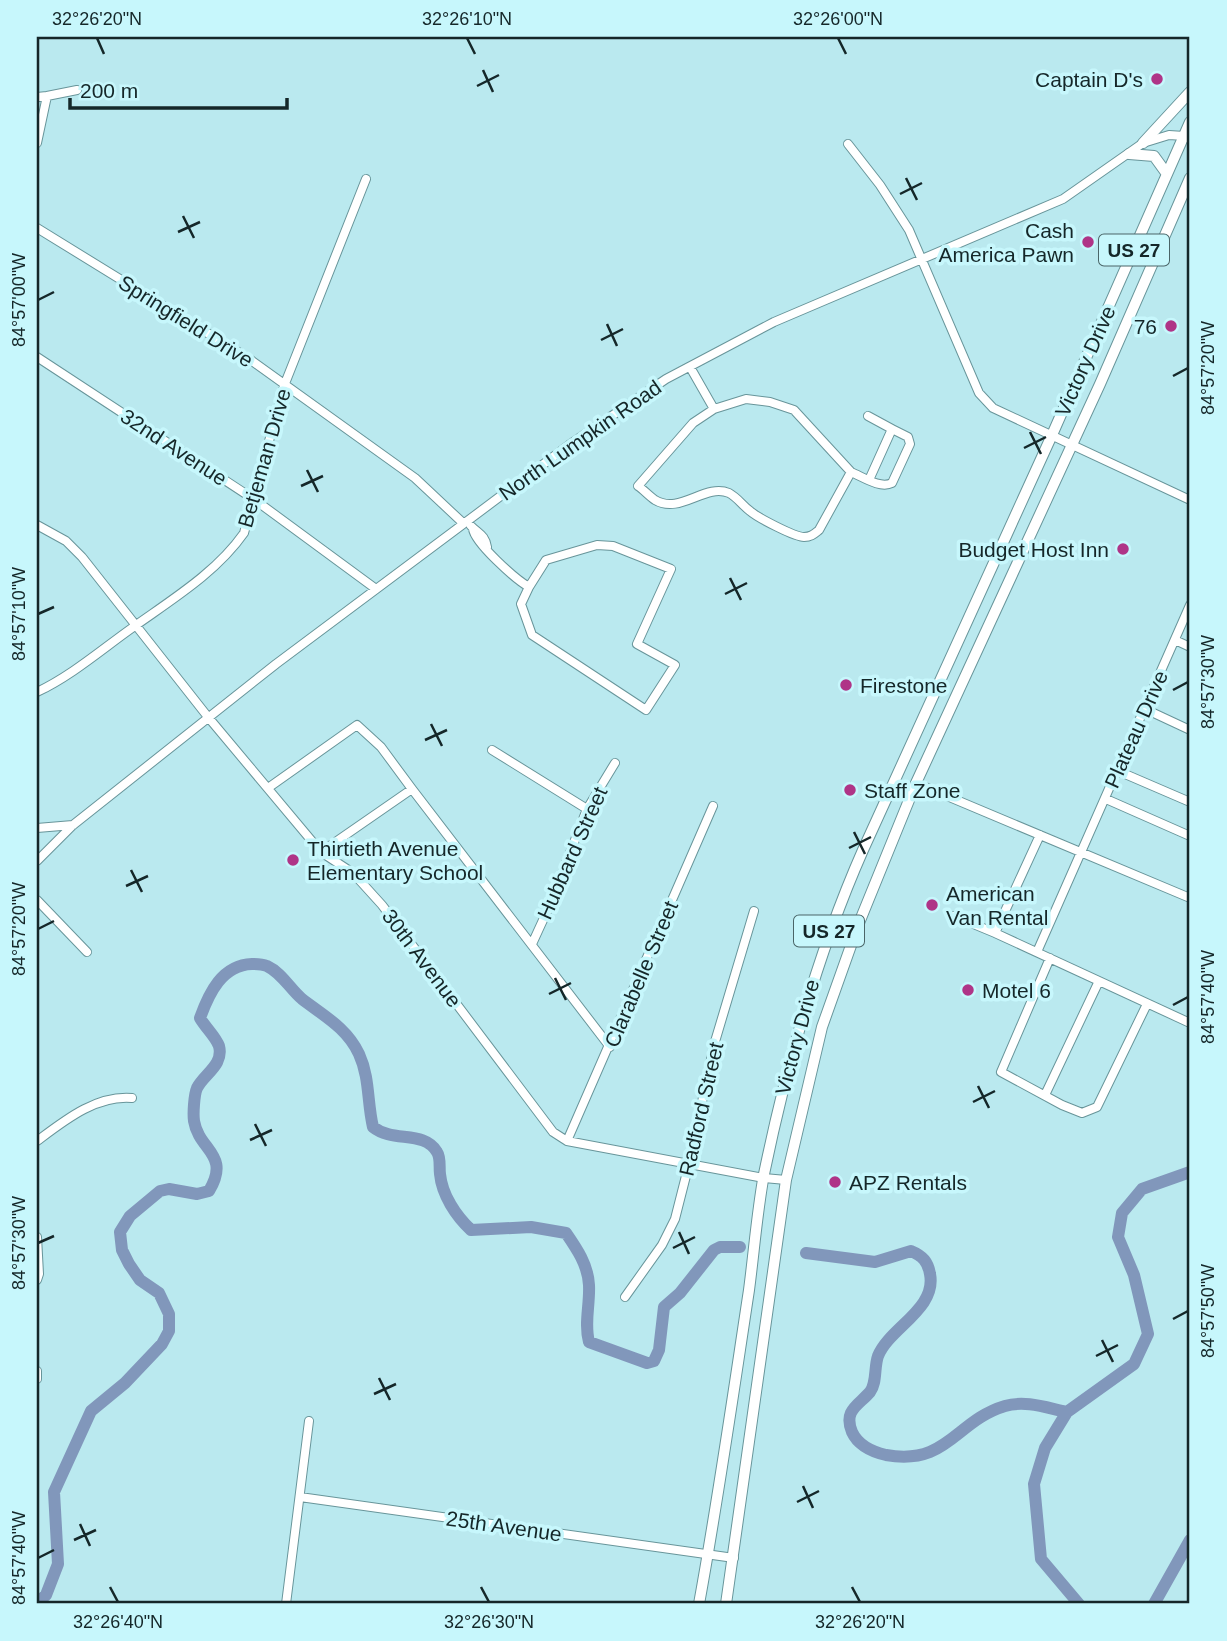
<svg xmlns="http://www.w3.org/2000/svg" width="1227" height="1641" font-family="Helvetica,sans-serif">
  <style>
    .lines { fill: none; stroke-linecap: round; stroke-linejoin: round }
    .river { stroke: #8197bb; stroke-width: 12 }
    .minor-casing { stroke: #68959a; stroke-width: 10 }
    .highway-casing { stroke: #68959a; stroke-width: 12 }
    .minor { stroke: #fff; stroke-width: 8 }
    .highway { stroke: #fff; stroke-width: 10 }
    .ticks { fill: none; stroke: #152729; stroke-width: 2.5 }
    .poi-dot { fill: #af3487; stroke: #c7f7fc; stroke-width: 2.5 }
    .labels { text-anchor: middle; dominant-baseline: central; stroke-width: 7; stroke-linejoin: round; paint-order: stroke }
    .shield { fill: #c7f7fc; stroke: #4a6568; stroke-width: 2 }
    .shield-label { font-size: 19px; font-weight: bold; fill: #152729 }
    .poi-label { font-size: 21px; fill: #152729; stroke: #c7f7fc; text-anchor: start }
    .street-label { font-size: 21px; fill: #152729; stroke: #c7f7fc }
    .neatline { fill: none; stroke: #152729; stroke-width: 2.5 }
    .ticks-label { font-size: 18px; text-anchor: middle; fill: #152729 }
  </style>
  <rect width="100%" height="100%" fill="#bae9ef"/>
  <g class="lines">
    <path class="river" d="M806,1253L875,1262L911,1251C923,1256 928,1262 930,1274C937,1309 889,1328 878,1356C874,1367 877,1383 870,1392C859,1405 843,1410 852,1432C858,1445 873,1452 886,1455C948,1466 955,1421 1005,1406C1026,1400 1047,1408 1067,1412
      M37,1603L46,1595L58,1564L54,1492L91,1411L125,1383L162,1344L169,1331V1314L159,1293L140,1280L129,1264L122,1250L120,1232L130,1216L160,1191L169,1189L197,1194L209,1191C231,1154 199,1151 194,1121C193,1114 194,1095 197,1088C204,1074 224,1065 219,1046C216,1037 205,1027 200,1018C209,993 222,965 252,964C257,964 262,964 267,966C282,973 290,989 302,999C324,1016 347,1028 359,1054C370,1078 367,1102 373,1127C393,1143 424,1130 437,1152C441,1158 439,1167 440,1174C442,1195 456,1216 471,1230L531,1227L566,1233C577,1249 588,1265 589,1285C590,1305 584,1323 589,1342L647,1363L654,1361L659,1350L664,1307L680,1293L714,1250L720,1247H740
      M1079,1604L1041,1559L1034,1484L1045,1448L1067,1412L1134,1364L1148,1334L1134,1275L1118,1237L1122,1213L1142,1189L1190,1172
      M1154,1604L1190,1540"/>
    <defs>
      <path id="minor" d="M47,96L77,90
        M37,97L47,96L37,143
        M848,144L880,185L909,230L979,393L993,408L1190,500
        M37,228L248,358L415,478L463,523
        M37,357L255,500L376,589
        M690,367L714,409L693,423L638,486C644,490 649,496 655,500C680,515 705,483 729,493C738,498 742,505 750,511C758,518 795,537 804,537C811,537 814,534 819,530L851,472L794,410L770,402L746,399L714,409
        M868,416L892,429
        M851,472C863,477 880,489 892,483L910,444L908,437L892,429L869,480
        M37,525L66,541L82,557L208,717L321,852L353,873L382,905L553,1132L567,1141L764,1178L786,1180
        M471,526C479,534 485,535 487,547
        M473,529C475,543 515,579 529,587L521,604L532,635L646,710L675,665L637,644L671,569L613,546L597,545L546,560L529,587
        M1175,640L1190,647
        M37,692C71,676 101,650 132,628C171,600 216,573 244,533L284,386L366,179
        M1145,709L1190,730
        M492,750L587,809
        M1118,771L1190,802
        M916,783L1190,898
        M268,788L357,725L381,747L412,789L610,1047
        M1106,799L1190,836
        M37,828L73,825
        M1040,835L995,933L1190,1023
        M321,852L412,789
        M37,861L73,825L276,664L569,445L666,379L774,322L1063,199L1143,143L1169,135L1184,136L1190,139
        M37,900L87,952
        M954,916L995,933
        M532,944L549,907L587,809L615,763
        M1037,952L1190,605
        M1050,958L1001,1072L1062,1105L1082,1113L1097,1107L1147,1004
        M1045,1095L1099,981
        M37,1141C65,1120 96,1095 132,1098
        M567,1141L713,806
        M37,1237L39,1274L37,1280
        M625,1297L662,1245L675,1219L689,1164L714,1045L754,911
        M37,1371V1379
        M300,1497L734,1558
        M286,1604L309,1421"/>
      <path id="highway" d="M1143,143L1190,92
        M1129,154L1154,156L1167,174
        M699,1604C718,1500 733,1395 749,1290C754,1252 757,1212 764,1174C787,1063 817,954 863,850L1052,435L1190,122
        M726,1604L786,1180L822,1027L859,923L916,783L1100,384L1190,178"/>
    </defs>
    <use href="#minor" class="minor-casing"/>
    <use href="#highway" class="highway-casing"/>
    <use href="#minor" class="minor"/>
    <use href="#highway" class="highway"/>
  </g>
  <path class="ticks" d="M97,38L104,54M467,38L475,54M838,38L846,54M483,70L493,92M477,86L499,75M906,178L917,200M900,194L922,183M183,216L194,238M178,232L200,222M38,300L54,292M607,324L617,346M601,340L623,329M1173,376L1188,368M1030,432L1041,454M1024,448L1046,437M307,470L318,492M301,486L323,476M730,578L741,600M725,594L747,583M38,614L54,607M1173,690L1188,682M431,724L442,746M425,740L447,730M854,832L865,854M849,848L871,837M131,870L142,892M126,886L148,876M38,929L54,921M555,978L566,1000M549,994L571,983M1173,1005L1188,997M978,1086L989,1108M973,1102L995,1091M255,1124L266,1146M250,1140L272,1130M679,1232L689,1254M38,1243L54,1236M673,1248L695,1237M1173,1319L1188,1311M1102,1340L1113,1362M1096,1356L1118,1345M379,1378L390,1400M374,1394L396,1384M803,1486L813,1508M797,1502L819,1491M80,1524L90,1546M74,1540L96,1530M38,1558L54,1550M110,1587L118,1602M481,1587L489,1602M852,1587L860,1602"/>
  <g class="poi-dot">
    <circle cx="1157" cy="79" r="7"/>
    <circle cx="1088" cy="242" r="7"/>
    <circle cx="1171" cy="326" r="7"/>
    <circle cx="1123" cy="549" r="7"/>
    <circle cx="846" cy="685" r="7"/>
    <circle cx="850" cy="790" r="7"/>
    <circle cx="293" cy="860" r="7"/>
    <circle cx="932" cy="905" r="7"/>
    <circle cx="968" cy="990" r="7"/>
    <circle cx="835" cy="1182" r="7"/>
  </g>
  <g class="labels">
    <g class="shield">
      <rect x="1099" y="234.5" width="70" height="31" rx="5"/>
      <rect x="794" y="915.5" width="70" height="31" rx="5"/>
    </g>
    <g class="shield-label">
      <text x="1134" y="250">US 27</text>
      <text x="829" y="931">US 27</text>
    </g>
    <g class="poi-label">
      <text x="1143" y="79" text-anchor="end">Captain D's</text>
      <text x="1074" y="230" text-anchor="end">Cash<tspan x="1074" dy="24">America Pawn</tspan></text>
      <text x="1157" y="326" text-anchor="end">76</text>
      <text x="1109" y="549" text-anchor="end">Budget Host Inn</text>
      <text x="860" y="685">Firestone</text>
      <text x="864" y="790">Staff Zone</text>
      <text x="307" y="848">Thirtieth Avenue<tspan x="307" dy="24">Elementary School</tspan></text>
      <text x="946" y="893">American<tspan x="946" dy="24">Van Rental</tspan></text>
      <text x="982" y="990">Motel 6</text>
      <text x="849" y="1182">APZ Rentals</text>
    </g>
    <g class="street-label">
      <text transform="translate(186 321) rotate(32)">Springfield Drive</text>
      <text transform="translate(1085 361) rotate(-66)">Victory Drive</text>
      <text transform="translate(580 440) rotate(-35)">North Lumpkin Road</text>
      <text transform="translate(174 447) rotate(33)">32nd Avenue</text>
      <text transform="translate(264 458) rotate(-74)">Betjeman Drive</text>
      <text transform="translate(1136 729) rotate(-66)">Plateau Drive</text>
      <text transform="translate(572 853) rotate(-66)">Hubbard Street</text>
      <text transform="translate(422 958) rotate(53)">30th Avenue</text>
      <text transform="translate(641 974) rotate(-67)">Clarabelle Street</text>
      <text transform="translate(797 1037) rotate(-75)">Victory Drive</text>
      <text transform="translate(701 1109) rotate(-77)">Radford Street</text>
      <text transform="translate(504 1526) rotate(8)">25th Avenue</text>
    </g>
  </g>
  <rect width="1227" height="1641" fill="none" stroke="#c7f7fc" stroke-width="77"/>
  <path d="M70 98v10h217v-10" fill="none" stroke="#152729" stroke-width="3.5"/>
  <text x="80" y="98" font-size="21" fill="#152729" stroke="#c7f7fc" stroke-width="5" paint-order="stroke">200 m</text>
  <rect x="38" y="38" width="1150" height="1564" class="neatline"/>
  <g class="ticks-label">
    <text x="97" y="25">32°26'20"N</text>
    <text x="467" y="25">32°26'10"N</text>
    <text x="838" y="25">32°26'00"N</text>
    <text transform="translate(19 300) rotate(-90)" y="6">84°57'00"W</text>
    <text transform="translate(1208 368) rotate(-90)" y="6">84°57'20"W</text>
    <text transform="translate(19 614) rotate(-90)" y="6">84°57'10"W</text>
    <text transform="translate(1208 682) rotate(-90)" y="6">84°57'30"W</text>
    <text transform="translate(19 929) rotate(-90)" y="6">84°57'20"W</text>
    <text transform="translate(1208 997) rotate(-90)" y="6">84°57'40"W</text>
    <text transform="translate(19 1243) rotate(-90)" y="6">84°57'30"W</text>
    <text transform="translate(1208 1311) rotate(-90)" y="6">84°57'50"W</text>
    <text transform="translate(19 1558) rotate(-90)" y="6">84°57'40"W</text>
    <text x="118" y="1628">32°26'40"N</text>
    <text x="489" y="1628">32°26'30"N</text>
    <text x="860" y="1628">32°26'20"N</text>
  </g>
</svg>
